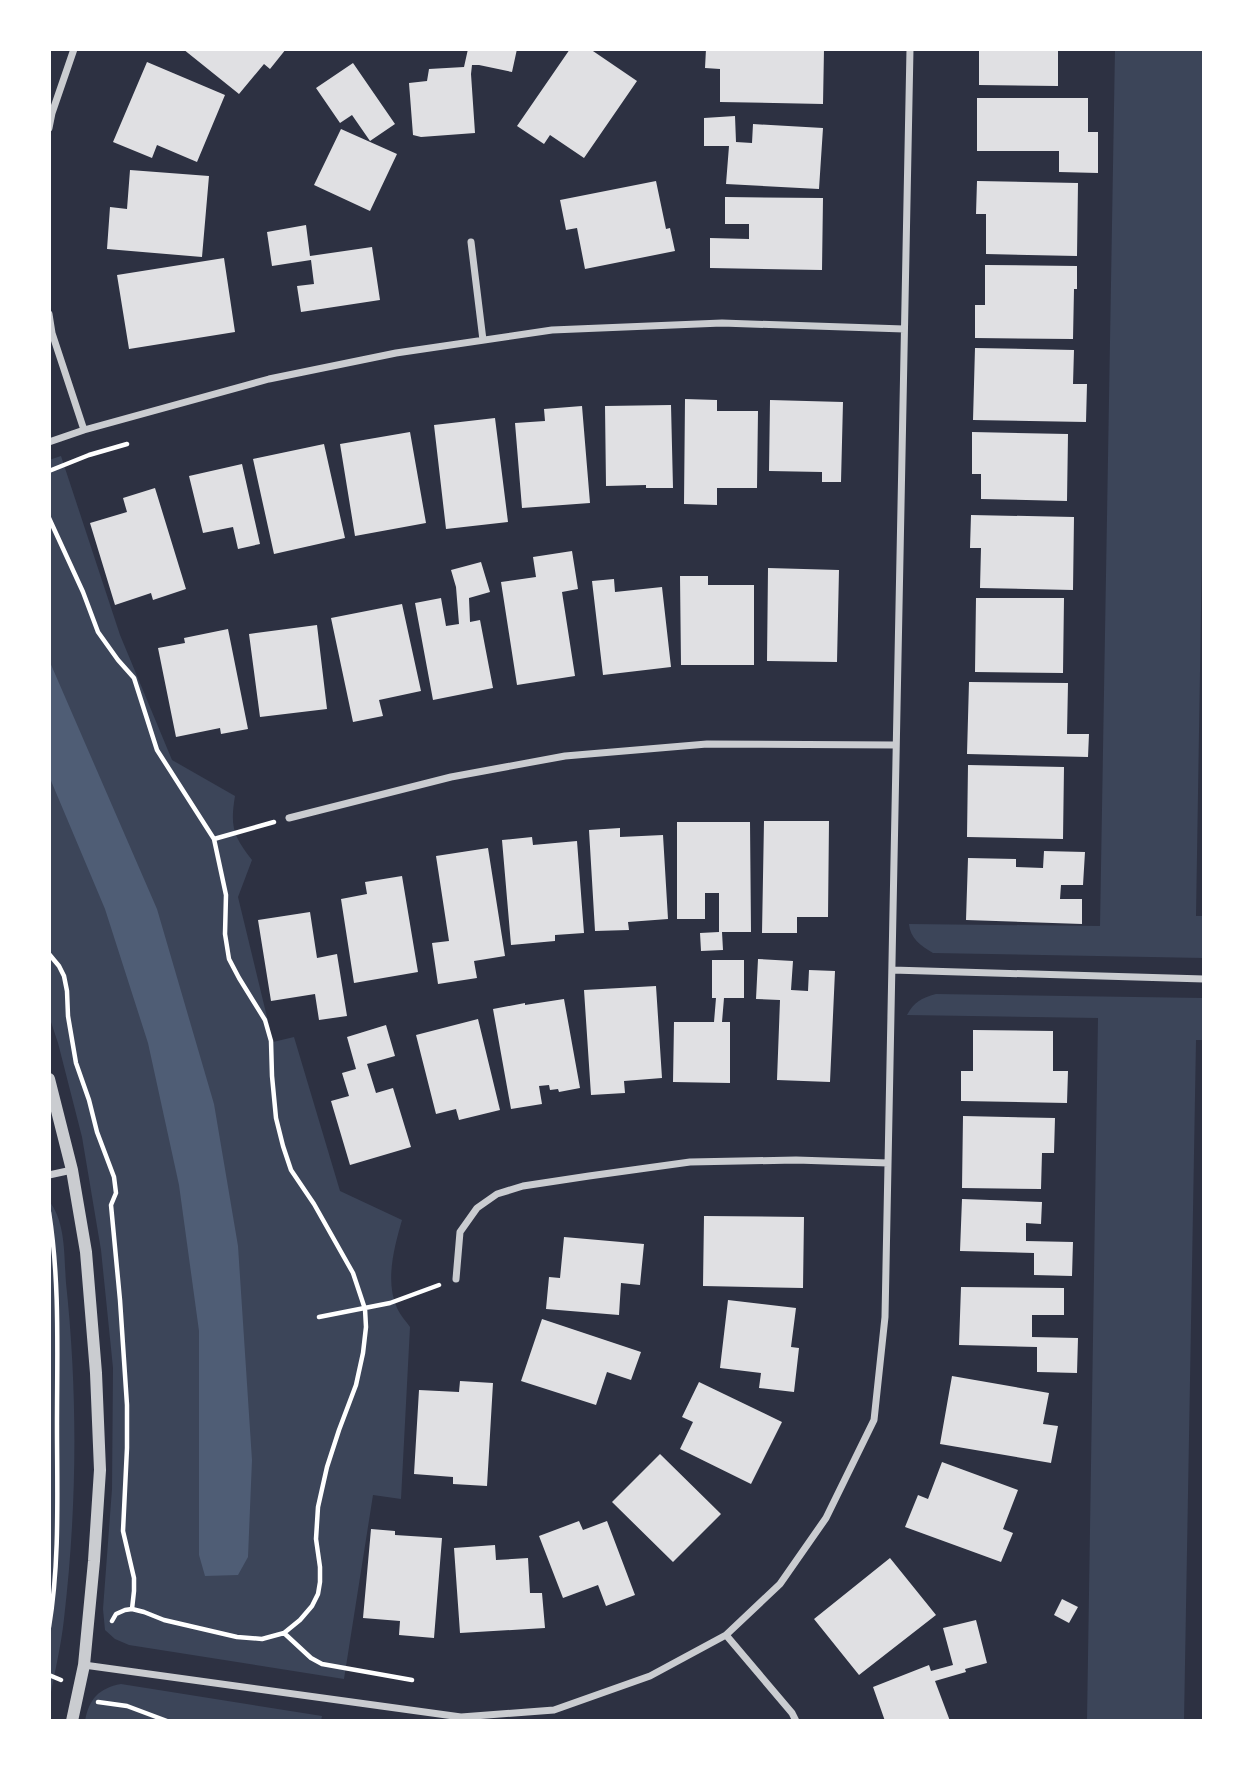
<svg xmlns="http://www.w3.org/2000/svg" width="1253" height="1770" font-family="Georgia,serif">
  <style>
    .green { fill: #3c4559 }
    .water { fill: #4f5d75 }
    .building { fill: #e0e0e3 }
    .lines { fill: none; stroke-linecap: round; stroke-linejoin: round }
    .path { stroke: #fff; stroke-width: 4.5 }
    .minor { stroke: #caccd0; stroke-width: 7 }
    .tertiary { stroke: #caccd0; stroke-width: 12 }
  </style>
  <rect width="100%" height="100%" fill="#2d3142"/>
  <path class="green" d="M1115,49H1204V427L1196,916H1204V958L933,953C921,946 910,938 909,924L1100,926Z
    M61,456L120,635L172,760L235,796C230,827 233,835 252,860L238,897L273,1042L294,1037L340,1191L402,1220C394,1248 385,1281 397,1308C400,1315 406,1321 410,1327L401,1499L373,1495L344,1679L129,1645L115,1639L105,1630L103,1609L112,1489L113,1368L101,1250L82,1137L58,1043L49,1016V460Z
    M936,994L1204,998V1040H1196L1184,1721H1087L1098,1018L907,1015C914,1002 921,998 936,994Z
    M49,1201C66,1222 64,1256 66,1283C78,1394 77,1508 64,1619C61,1647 54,1675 49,1703Z
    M121,1684L322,1716L321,1721H85C89,1699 99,1688 121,1684Z"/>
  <path class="water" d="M49,660L157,909L214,1104L238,1246L252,1460L248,1557L238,1575L205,1576L199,1555V1331L179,1185L148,1043L105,909L49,776Z"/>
  <path class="building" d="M183,49H286L270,69L264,64L239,94Z
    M468,49H517L512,72L479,65H472L471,74L475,133L421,137L413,135L409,83L427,81L429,69L464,67Z
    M570,49H590L637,81L584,158L550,135L544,144L517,126Z
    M706,49H824L823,104L720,102V69L705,68Z
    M979,49H1058V86L979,85Z
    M147,62L225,95L197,162L157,145L152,158L113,142Z
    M353,63L395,124L370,141L352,115L340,123L316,88Z
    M977,98H1088V132H1098V173L1059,172V151H977Z
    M735,116L736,142L752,143L753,124L823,128L819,189L726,184L729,146H704V118Z
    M341,129L397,154L370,211L314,185Z
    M130,170L209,176L202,257L107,249L110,207L127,209Z
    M656,181L666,229L670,228L675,251L585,269L577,228L566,230L560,200Z
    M977,181L1078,183L1077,256L986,254V214H976Z
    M725,197L823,198L822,270L710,268V238L749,239V224H725Z
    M306,225L310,256L372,247L380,300L301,312L297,286L314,284L311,260L272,266L267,232Z
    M224,258L235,332L129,349L117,275Z
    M985,265L1077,266V289H1074L1073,339L975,338V305H985Z
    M975,348L1074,350L1073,384H1087L1086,422L973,420Z
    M685,399L717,400V411H758L757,488H717V505L684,504Z
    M770,400L843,402L841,482H822V472L769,471Z
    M671,405L673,488H646V485L606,486L605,406Z
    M582,406L590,503L522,508L515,423L545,421L544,409Z
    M495,418L508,522L446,529L434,425Z
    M410,432L426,523L355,536L340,444Z
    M972,432L1068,434L1067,501L981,499V474H972Z
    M324,444L345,538L274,554L253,459Z
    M242,464L260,544L238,549L233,527L203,533L189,476Z
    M155,488L186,589L153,600L151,593L115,605L90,523L127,512L123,498Z
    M971,515L1074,517L1073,590L980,588L981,548H970Z
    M572,551L578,589L562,592L575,676L517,685L501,582L536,577L533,557Z
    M481,562L490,592L469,598L470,622L480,620L493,688L433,700L415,603L441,598L446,626L459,624L456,587L451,570Z
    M768,568L839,570L837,662L767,661Z
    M680,576H708V585H754V665H681Z
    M614,579L615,592L662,587L671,667L603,675L592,581Z
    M976,598H1064L1063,673L975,672Z
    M402,604L421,691L379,700L383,716L353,722L331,618Z
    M317,625L327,709L260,717L249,634Z
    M228,629L248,729L221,734L220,728L176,737L158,648L185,643L184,638Z
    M969,682L1068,683L1067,734H1089L1088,757L967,754Z
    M968,765L1064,767L1063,839L967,837Z
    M764,821H829L828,917H797V933H762Z
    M677,822H750L751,932H722L723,950L701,951L700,933L719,932V893H705V919H677Z
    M620,828V837L663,835L668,919L628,922L629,930L595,931L589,830Z
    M532,837L533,845L577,841L584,933L555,935V941L511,945L502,840Z
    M488,848L505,956L474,961L477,978L438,984L432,943L449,941L436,856Z
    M1044,851L1085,852L1083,885H1061L1060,899H1082V924L966,920L968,858L1016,859V867L1043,868Z
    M402,876L418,972L354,983L341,899L367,894L365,882Z
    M310,912L317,958L337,954L347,1016L319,1020L315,994L271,1001L258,920Z
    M758,959L793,961L791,990L808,991L809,970L835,971L830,1082L777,1080L780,1000L756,999Z
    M712,960H744V998H724L722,1022H730V1083L673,1082L674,1022H714L716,998H712Z
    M656,986L662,1078L624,1081L625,1093L591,1095L584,990Z
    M564,999L580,1088L559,1092L558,1089L550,1090L549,1085L539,1086L542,1104L511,1109L493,1009L525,1003V1005Z
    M478,1019L500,1110L459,1120L456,1109L436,1114L416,1035Z
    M386,1025L395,1056L367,1064L376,1093L393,1088L411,1147L350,1165L331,1101L349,1096L342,1073L356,1069L347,1037Z
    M973,1030L1053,1031V1071H1068L1067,1103L961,1101V1071H973Z
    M963,1116L1055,1118L1054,1153H1042L1041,1189L962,1188Z
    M962,1199L1042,1202L1041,1224L1026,1223V1241L1073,1242L1072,1276L1034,1275V1253L960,1251Z
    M704,1216L804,1217L803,1288L703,1286Z
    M564,1237L644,1244L640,1285L621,1283L619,1315L546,1309L549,1277L560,1278Z
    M961,1287L1064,1288V1315H1032V1337L1078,1338L1077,1373L1037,1372V1347L959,1345Z
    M728,1300L796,1308L791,1347L799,1348L794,1392L759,1388L761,1373L720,1368Z
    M542,1319L641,1352L631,1380L607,1372L596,1405L521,1381Z
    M952,1376L1049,1393L1043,1424L1058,1426L1051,1463L940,1444Z
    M460,1381L493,1383L487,1486L453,1484V1477L414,1474L419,1390L459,1392Z
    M699,1382L782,1422L751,1484L680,1449L693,1422L682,1417Z
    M660,1454L721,1514L673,1562L612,1502Z
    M942,1462L1018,1490L1003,1529L1013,1533L1001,1562L905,1527L918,1495L928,1499Z
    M579,1521L583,1530L607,1521L635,1595L606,1606L598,1585L563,1598L539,1536Z
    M371,1529L395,1531V1535L442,1538L434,1638L399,1635L400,1621L363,1618Z
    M495,1545L496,1560L528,1558L530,1593H542L545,1628L460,1633L454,1548Z
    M890,1558L936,1615L859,1675L814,1619Z
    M1062,1599L1078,1607L1069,1623L1054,1615Z
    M976,1620L987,1663L965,1669L966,1672L935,1681L950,1721H885L873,1687L929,1665L931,1671L953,1665L943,1628Z"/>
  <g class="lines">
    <path class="path" d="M49,471L89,455L127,444
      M49,518L83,592L98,632L118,660L134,678L157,750L214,839L226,895L225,934L229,959L239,978L265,1020L271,1041L272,1076L276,1118L283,1146L291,1170L314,1204L353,1273L365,1309L366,1327L363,1353L356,1385L339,1430L327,1467L318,1507L316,1539L320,1567V1582L318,1594L312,1606L300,1620L284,1633L262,1639L237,1637L164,1620L144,1612L132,1609L125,1610L116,1614L112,1621
      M214,839L274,822
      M49,954L59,966L64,976L67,991L68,1016L76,1063L89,1100L97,1132L114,1177L116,1193L111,1205L120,1300L127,1405V1448L123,1531L134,1578V1591L132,1609
      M49,1212C60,1282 57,1354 57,1425C57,1491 60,1562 49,1627
      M319,1317L390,1303L439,1285
      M284,1633L311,1658L322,1664L412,1680
      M49,1675L61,1680
      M98,1702L127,1706L167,1721"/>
    <path class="minor" d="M49,128L52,113L74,49
      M471,242L483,340
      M49,314L52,333L84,430
      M49,442L84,430L269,379L396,353L552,330L722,323L904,329
      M289,818L451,777L565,756L707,744L896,745
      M892,970L1204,979
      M49,1175L72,1170
      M456,1279L460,1232L477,1208L497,1194L523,1186L589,1176L690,1162L796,1160L888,1163
      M726,1635L792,1713L796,1721
      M84,1665L461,1717L554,1710L650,1676L726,1635L780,1584L826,1518L874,1420L885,1317L910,49"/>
    <path class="tertiary" d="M49,1079L72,1170L86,1252L96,1373L100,1470L94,1561L84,1665L72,1721"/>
  </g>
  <rect width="1253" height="1770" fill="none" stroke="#ffffff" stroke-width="102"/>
</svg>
